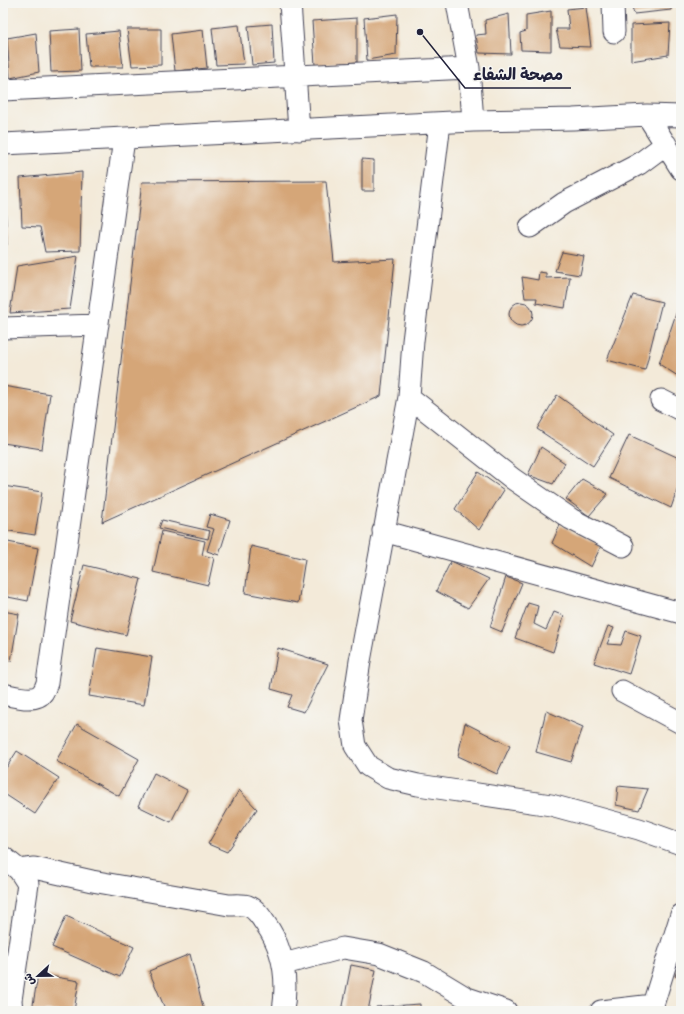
<svg xmlns="http://www.w3.org/2000/svg" width="684" height="1014" font-family="Dekko,'Playpen Sans Arabic',sans-serif">
  <style>
    .building { fill: #d5a678 }
    .lines { fill: none; stroke-linecap: round; stroke-linejoin: round }
    .minor-casing { stroke: #414053; stroke-width: 23 }
    .minor { stroke: #fff; stroke-width: 21 }
    .leader { fill: none; stroke: #22223b; stroke-width: 1.5 }
    .callout-dot { fill: #22223b; stroke: #f6f6f2; stroke-width: 1.5 }
    .callout-label { font-size: 16px; text-anchor: middle; font-weight: bold; fill: #22223b; stroke: #f6f6f2; stroke-width: 3; stroke-linejoin: round; paint-order: stroke }
  </style>
  <rect width="100%" height="100%" fill="#f6f6f2"/>
  <filter id="ink" filterUnits="userSpaceOnUse"><feTurbulence type="fractalNoise" baseFrequency=".025" numOctaves="2"/><feDisplacementMap in="SourceGraphic" scale="8" xChannelSelector="R" yChannelSelector="G"/><feConvolveMatrix kernelMatrix="1 2 1 2 8 2 1 2 1" color-interpolation-filters="sRGB"/></filter>
  <filter id="wash" filterUnits="userSpaceOnUse"><feTurbulence type="fractalNoise" baseFrequency=".012" numOctaves="4" result="noise"/><feDisplacementMap in="SourceGraphic" scale="16" xChannelSelector="R" yChannelSelector="G"/><feGaussianBlur stdDeviation="0.9" result="paint"/><feColorMatrix in="noise" values="0 0 0 0 0 0 0 0 0 0 0 0 0 0 0 0 0 1.4 0 .05"/><feComposite in="paint" operator="in"/></filter>
  <g filter="url(#wash)">
    <rect width="100%" height="100%" fill="#f3ead9"/>
    <g id="blocks">
      <path class="building" d="M631,3H672L671,10L634,14Z
        M586,7L591,47L560,46L556,29H569L567,9Z
        M551,11V51L521,50L520,33L526,31V15Z
        M397,14L396,55L367,60L364,18Z
        M509,14L511,54L479,53L476,35L486,34L485,20Z
        M357,18V62L315,65L312,21Z
        M670,23L668,55L631,61V25Z
        M272,24L274,63L252,65L248,26Z
        M239,25L244,64L216,65L212,28Z
        M79,29L81,71L51,72L49,31Z
        M127,29H161V65L132,66Z
        M203,30L207,68L175,71L171,34Z
        M119,31L123,67H89L86,34Z
        M36,33L39,72L10,78L7,38Z
        M362,159L374,160V191H362Z
        M82,172L80,251L45,252L40,227L22,226L20,178Z
        M326,181L334,262L395,259L381,396L102,522L142,182Z
        M3,201H5L7,245H3Z
        M562,252L584,256L580,275L555,271Z
        M78,256L70,309L10,313L17,266Z
        M539,272L546,273V278L570,277L565,308L536,303L537,298H525L522,277L538,280Z
        M633,295L662,302L645,370L607,360Z
        M681,299V378L659,364Z
        M509 314a12 12 0 1 1 24 0a12 12 0 1 1-24 0Z
        M3,386L50,394L42,449L3,443Z
        M557,395L613,435L593,466L537,429Z
        M629,435L681,459V479L671,508L609,478Z
        M541,447L565,463L553,484L528,475Z
        M478,472L504,490L479,530L455,509Z
        M582,479L608,494L589,516L566,499Z
        M3,486L42,492L35,535L3,530Z
        M210,514L230,520L219,555L207,551L214,529L206,527Z
        M162,520L210,531L208,539L159,528Z
        M560,525L601,546L591,567L552,543Z
        M162,531L205,541L202,555L214,558L208,585L153,572Z
        M3,541L38,548L28,601L3,596Z
        M251,546L305,559L298,603L245,593Z
        M451,561L489,579L468,608L436,591Z
        M84,565L141,579L126,635L70,621Z
        M506,577L522,583L502,632L490,627Z
        M528,603L538,606L534,624L546,630L554,612L564,616L553,652L515,638Z
        M3,611L19,614L11,661L3,660Z
        M608,626L614,628L607,644L621,645L626,631L641,636L629,674L594,663Z
        M97,648L152,657L144,705L89,696Z
        M278,648L328,664L304,712L287,707L292,695L271,689Z
        M546,711L583,727L571,762L536,752Z
        M465,723L510,746L497,774L458,756Z
        M77,724L139,759L119,796L56,761Z
        M17,751L59,778L35,814L3,793V773Z
        M154,773L187,790L171,822L138,806Z
        M618,786L648,789L639,810L616,805Z
        M239,790L257,809L227,852L208,844Z
        M66,916L134,947L120,977L52,947Z
        M190,954L204,1011H166L149,971Z
        M681,959V978L675,976Z
        M351,965L376,970L368,1011H342Z
        M38,974L79,981L74,1011H32Z
        M420,1004V1011H376V1007Z"/>
    </g>
  </g>
  <g filter="url(#ink)">
    <use href="#blocks" fill-opacity="0" stroke="#414053" stroke-width="1"/>
    <g class="lines">
      <defs>
        <path id="minor" d="M290,3L299,130
          M457,3L469,68L473,121
          M613,3L614,32
          M3,90L469,68
          M647,115L681,169
          M440,123L413,341L409,397L360,661L351,720L355,746L368,766L388,778L418,785L551,805L639,829L681,844
          M3,144L473,121L573,119L647,115L681,116
          M530,227L564,203L639,164L666,144
          M3,328L98,325
          M409,397L513,479L571,519L623,546
          M661,400L681,410
          M383,531L681,613
          M622,691L681,723
          M3,694C14,696 36,703 43,692C45,689 46,686 47,683L124,139
          M3,857L19,870L28,884L11,1000L12,1011
          M19,870L34,868L92,881L229,905C234,905 243,904 248,906C255,908 261,917 265,923C284,949 288,979 283,1011
          M284,964L343,948L379,954L424,972L467,998L506,1011
          M601,1011L653,1005
          M651,1011L681,915"/>
      </defs>
      <use href="#minor" class="minor-casing"/>
      <use href="#minor" class="minor"/>
    </g>
  </g>
  <path class="leader" d="M420 32L465 88H571"/>
  <circle class="callout-dot" cx="420" cy="32" r="4"/>
  <g class="callout-label">
    <text x="518" y="80">مصحة الشفاء</text>
  </g>
  <rect width="684" height="1014" fill="none" stroke="#f6f6f2" stroke-width="16"/>
  <g transform="translate(38 976) rotate(248)" stroke="#f6f6f2" stroke-width="3" paint-order="stroke">
  <path d="M0-3L7 15L0 10L-7 15Z" fill="#22223b"/>
  <text y="-6" font-size="11" font-weight="bold" text-anchor="middle" fill="#22223b">ش</text>
  </g>
</svg>
